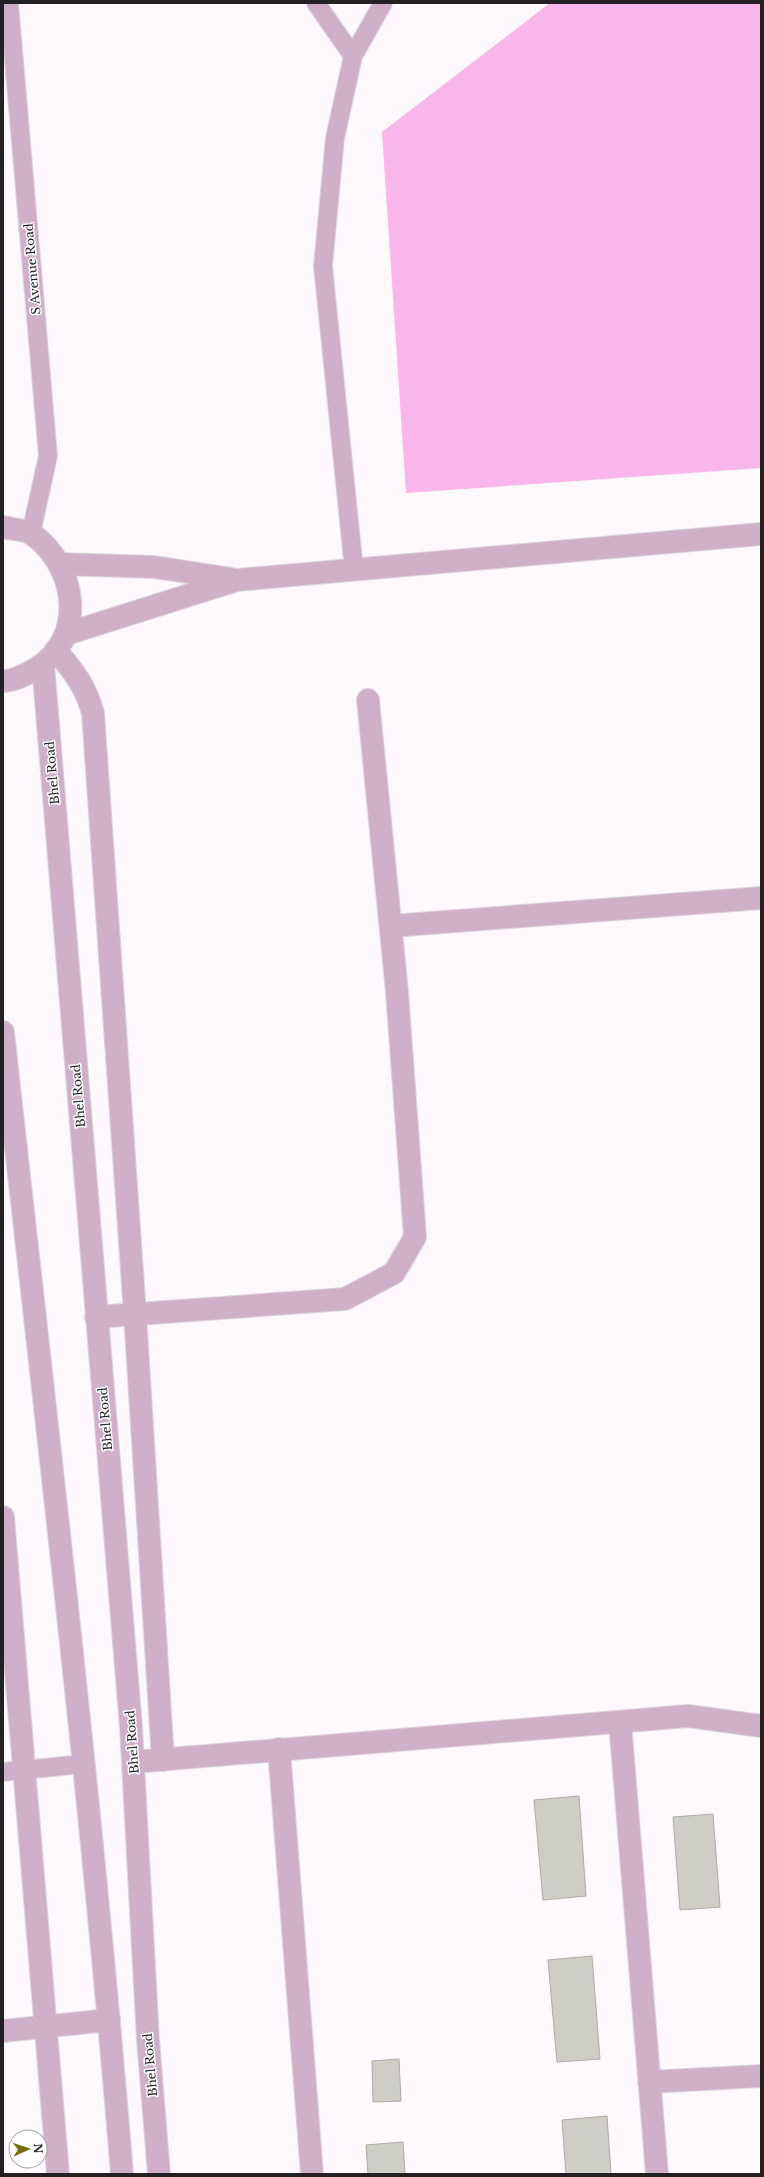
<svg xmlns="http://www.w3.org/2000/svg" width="764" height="2177" font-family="'Libre Baskerville',serif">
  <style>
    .green { fill: #f8b6ea }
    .building { fill: #cecec6; stroke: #acaba4 }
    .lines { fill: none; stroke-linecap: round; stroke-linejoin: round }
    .service-casing { stroke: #dcd6db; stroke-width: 20 }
    .minor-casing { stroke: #dcd6db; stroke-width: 24 }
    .tertiary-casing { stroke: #dcd6db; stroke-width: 24 }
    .service { stroke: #d0b0c9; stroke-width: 18 }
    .minor { stroke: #d0b0c9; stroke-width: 22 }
    .tertiary { stroke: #d0b0c9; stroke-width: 22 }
    .labels { text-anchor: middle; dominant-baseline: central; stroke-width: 3; stroke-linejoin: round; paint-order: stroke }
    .street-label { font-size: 12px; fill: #232123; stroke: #fff }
  </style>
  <rect width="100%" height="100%" fill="#fff9fe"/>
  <path class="green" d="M550,3H761V468L406,493L382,132Z"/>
  <path class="building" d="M579,1796L586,1896L543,1900L534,1800Z
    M713,1814L720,1907L680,1910L673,1817Z
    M592,1956L600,2059L557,2062L548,1960Z
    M399,2059L401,2101L373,2102L372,2061Z
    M607,2116L611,2174H566L562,2120Z
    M403,2142L405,2174H368L366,2145Z"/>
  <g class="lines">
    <defs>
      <path id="service" d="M9,3L48,456L31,533
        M316,3L353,56
        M354,570L323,266L335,138L353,56L383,3
        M3,1772L83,1764"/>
      <path id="minor" d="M56,650C74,672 85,685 93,713L135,1314L163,1760
        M391,926L761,898
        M96,1317L345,1299L394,1273L415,1237L397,992L368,700
        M3,1517L58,2174
        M620,1722L657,2174
        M279,1749L312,2174
        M133,1762L688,1716L761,1726
        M3,2031L109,2020
        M649,2082L761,2076"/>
      <path id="tertiary" d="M3,527C11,529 26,530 32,534C77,566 87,637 37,668C27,674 15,681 3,681
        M60,564L154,567L232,579
        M66,634L237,580L761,534
        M43,664L131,1727L148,2040L159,2174
        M3,1032C45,1412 91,1793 122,2174"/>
    </defs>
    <use href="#service" class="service-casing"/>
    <use href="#minor" class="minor-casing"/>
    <use href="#tertiary" class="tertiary-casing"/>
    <use href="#service" class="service"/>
    <use href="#minor" class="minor"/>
    <use href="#tertiary" class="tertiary"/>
  </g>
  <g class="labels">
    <g class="street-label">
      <text transform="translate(32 269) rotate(-95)">S Avenue Road</text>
      <text transform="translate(52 773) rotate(-95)">Bhel Road</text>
      <text transform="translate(78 1096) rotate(-95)">Bhel Road</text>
      <text transform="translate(105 1419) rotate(-95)">Bhel Road</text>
      <text transform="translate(132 1742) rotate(-94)">Bhel Road</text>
      <text transform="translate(150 2065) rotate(-95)">Bhel Road</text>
    </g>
  </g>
  <rect width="764" height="2177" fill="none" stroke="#232123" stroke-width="8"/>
  <g transform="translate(28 2149) rotate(87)"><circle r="19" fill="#ffffff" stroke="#a7a6a7"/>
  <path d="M0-3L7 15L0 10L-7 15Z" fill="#786d0a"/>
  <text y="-6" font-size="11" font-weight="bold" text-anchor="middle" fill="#232123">N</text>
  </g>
</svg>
